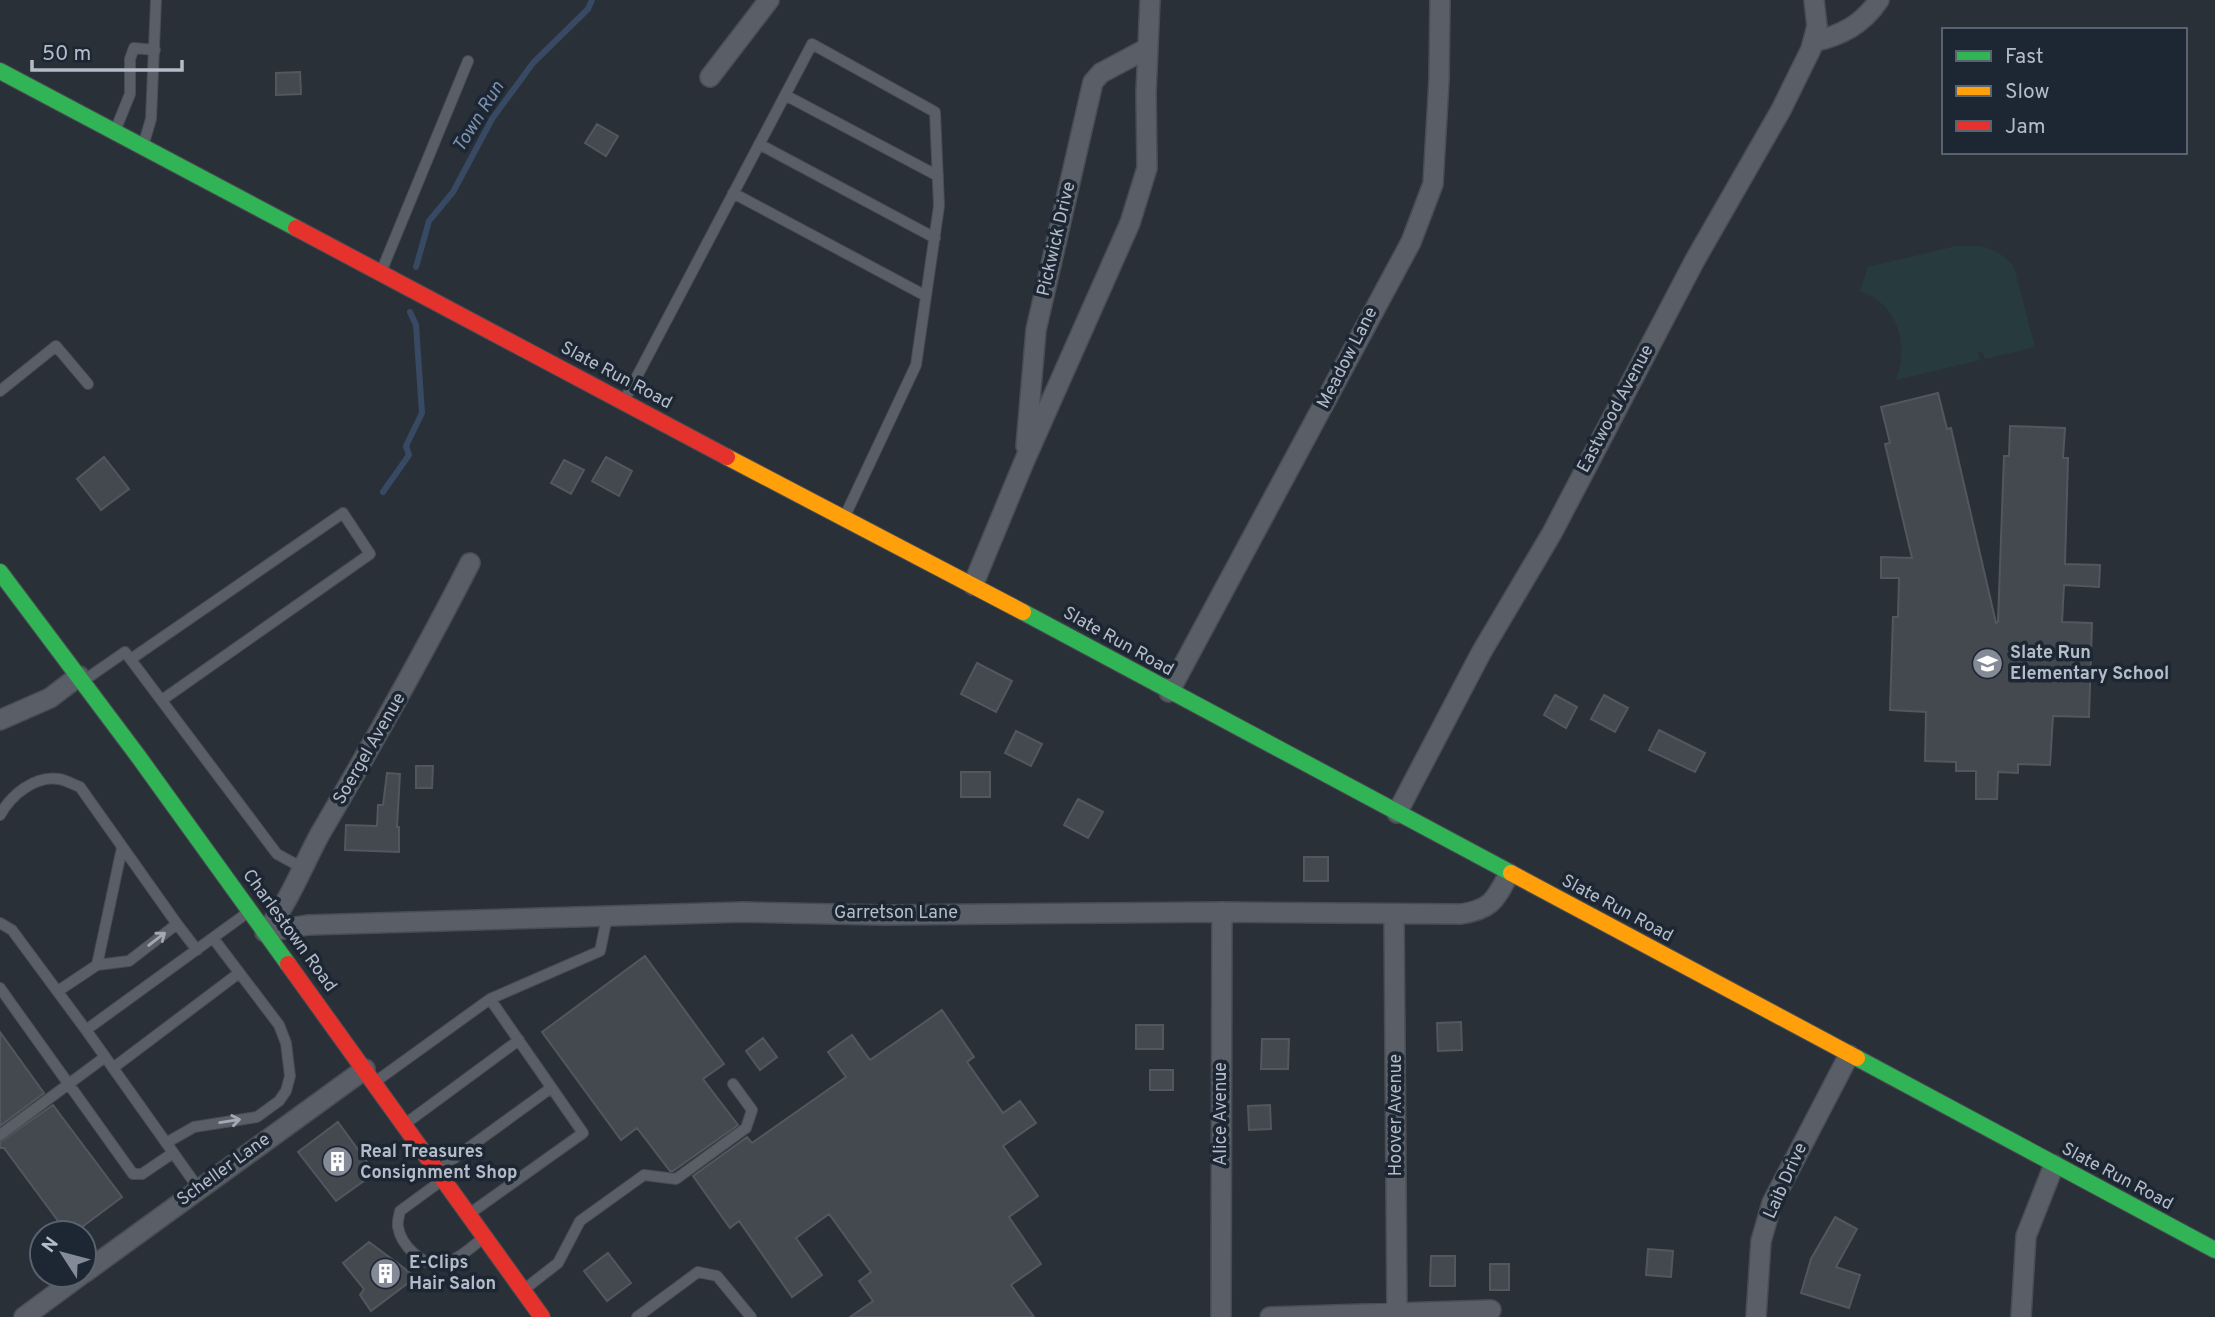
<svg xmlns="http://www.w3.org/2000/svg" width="2215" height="1317" font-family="Overpass,sans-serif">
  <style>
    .green { fill: #273a3e }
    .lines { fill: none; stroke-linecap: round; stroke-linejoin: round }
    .stream { stroke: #384963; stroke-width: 6 }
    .building { fill: #444950; stroke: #52575f; stroke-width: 2 }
    .lane-casing { stroke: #484c53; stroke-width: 12 }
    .street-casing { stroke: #484c53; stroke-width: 22 }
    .fast-casing { stroke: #484c53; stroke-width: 18 }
    .slow-casing { stroke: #484c53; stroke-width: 18 }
    .jam-casing { stroke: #484c53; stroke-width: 18 }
    .lane { stroke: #5a5e66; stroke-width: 10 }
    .street { stroke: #5a5e66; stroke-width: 19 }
    .fast { stroke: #30b455; stroke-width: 16 }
    .slow { stroke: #ff9f0a; stroke-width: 16 }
    .jam { stroke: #e5322d; stroke-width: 16 }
    .oneway { stroke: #a2a9b5 }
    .labels { text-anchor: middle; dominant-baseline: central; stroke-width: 7; stroke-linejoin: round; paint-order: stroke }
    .street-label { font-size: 18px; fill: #b4bcc9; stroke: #1d2633 }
    .poi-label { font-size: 18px; font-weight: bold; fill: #b4bcc9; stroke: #1d2633; text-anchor: start }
    .water-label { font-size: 19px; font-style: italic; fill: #7c92b1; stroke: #1d2633 }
  </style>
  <rect width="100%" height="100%" fill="#2a3038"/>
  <path class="green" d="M1956,246C1980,244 1998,247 2014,267L2035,347L1985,359L1983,353L1978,351L1980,360L1896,380C1910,345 1898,304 1860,291L1868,267Z"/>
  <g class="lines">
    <path class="stream" d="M416,267L429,221L453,192L492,119L533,63L588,9L592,0
      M383,492L409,455L406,446L422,413L416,325L410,312"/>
  </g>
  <path class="building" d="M300,72L301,94L276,95V73Z
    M597,124L618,136L606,156L585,143Z
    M1938,393L1947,429L1951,428L1996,623L1998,622L2004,456H2009L2010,426L2065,428L2063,458H2068L2065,564L2100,565L2099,587L2064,585L2062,622L2092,623L2089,717L2053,716L2050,765L2018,764V773L1998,772L1997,799H1976V771H1956V762L1925,761L1926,712L1890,710L1893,617H1898L1899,578H1881V557L1912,558L1885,444L1890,443L1881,407Z
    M104,457L129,489L101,510L77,479Z
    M606,457L632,471L619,496L592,481Z
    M564,460L584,470L571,494L551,483Z
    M977,663L1012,681L996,712L961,694Z
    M1555,695L1577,707L1566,728L1544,715Z
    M1604,695L1628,708L1615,732L1591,719Z
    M1659,730L1705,753L1695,772L1649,750Z
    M1016,731L1042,744L1031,766L1005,753Z
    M416,766H433L432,788H416Z
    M961,772H990V797H961Z
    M387,773L400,774L397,827H399V852L345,850L346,825L377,826L378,805H383Z
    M1078,799L1103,812L1088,838L1064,825Z
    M1304,857H1328V881H1304Z
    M645,956L724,1064L703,1079L738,1125L673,1171H670L637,1128L621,1140L542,1032Z
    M942,1010L974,1057L967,1062L1003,1113L1020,1101L1036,1123L1003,1146L1038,1196L1009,1217L1041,1264L1011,1285L1034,1317H850L873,1301L859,1281L871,1272L829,1214L796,1238L822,1275L792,1297L739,1221L730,1228L693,1176L747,1137L752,1143L846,1077L828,1052L852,1035L870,1060Z
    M1461,1022L1462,1050L1438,1051L1437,1023Z
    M1136,1025H1163V1049H1136Z
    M0,1032L44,1093L0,1126Z
    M763,1038L777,1057L760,1070L746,1051Z
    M1262,1039H1289L1288,1069H1261Z
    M1150,1070H1173V1090H1150Z
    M53,1105L122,1197L74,1233H67L4,1148H0V1142Z
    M1270,1105L1271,1129L1249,1130L1248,1106Z
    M338,1122L375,1173L336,1201L298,1152Z
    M1835,1217L1857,1229L1836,1267L1860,1275L1849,1308L1801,1293L1811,1259Z
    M369,1242L416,1277L371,1311L360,1295L364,1289L343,1263Z
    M1648,1249L1673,1251L1671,1277L1646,1275Z
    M608,1253L631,1283L607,1301L584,1271Z
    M1431,1256H1455V1286H1430Z
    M1490,1264H1509V1290H1490Z"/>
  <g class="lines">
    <defs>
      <path id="lane" d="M785,95L938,176
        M115,131L130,94V59L134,48L155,50
        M759,144L935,238
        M143,146L151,119L156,0
        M733,193L926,296
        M381,272L468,61
        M0,391L56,346L88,384
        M624,401L812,44L935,112L939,206L916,365L844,518
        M131,659L343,513L370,554L162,700
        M86,679L125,652L277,854L301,867
        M0,815C11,795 35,775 59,779C66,780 74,785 80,787L177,924L129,961L97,965L58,991
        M0,923L12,930L86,1030L247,913
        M177,924L197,950
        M97,965L122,848
        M0,988L133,1174H142L173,1153
        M86,1030L199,1189
        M113,1068L239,973
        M375,1082L490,999
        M405,1124L519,1040
        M0,1135L105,1057
        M166,1143L194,1127L257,1117L279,1101L286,1091L290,1076L286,1043L279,1025L213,938
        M438,1170L551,1088
        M441,1181L400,1211C399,1216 397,1222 398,1227C401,1245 422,1266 440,1264C456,1262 470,1248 482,1239
        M469,1214L583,1133L490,999L600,951L607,917
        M526,1288L558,1263L580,1221L644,1175L676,1179L746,1128L752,1110L733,1084
        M637,1317L698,1272L717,1276L751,1317"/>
      <path id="street" d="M1813,42C1842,35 1862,25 1879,0
        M710,77L769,0
        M1026,446L1036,330L1093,82L1101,73L1148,48
        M973,585L1024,462L1130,223L1147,168L1146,93L1150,0
        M1169,692L1411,242L1433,184L1439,80L1440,0
        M0,720L50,698L79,676
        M1397,813L1481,653L1552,533L1695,260L1781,110L1811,49L1817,26L1814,0
        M1394,915L1397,1314
        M265,932L308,925L743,912L883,915L1222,912L1461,914C1492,909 1495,900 1509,874
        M265,932C289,903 302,867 320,834C372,745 423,655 470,563
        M84,1273L365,1069
        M24,1317L81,1275
        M1221,1317L1222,912
        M1270,1317L1491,1310
        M1756,1317L1761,1241L1772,1203L1849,1055
        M2021,1317L2026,1236L2054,1165"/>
      <path id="fast" d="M0,71L296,228
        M0,572L138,756L288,964
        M1023,612L1511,873
        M1857,1058L2215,1250"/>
      <path id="slow" d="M727,457L1023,612
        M1511,873L1857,1058"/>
      <path id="jam" d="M296,228L727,457
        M288,964L542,1317"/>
    </defs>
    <use href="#lane" class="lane-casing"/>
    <use href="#street" class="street-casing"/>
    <use href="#fast" class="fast-casing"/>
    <use href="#slow" class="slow-casing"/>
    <use href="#jam" class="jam-casing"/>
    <use href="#lane" class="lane"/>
    <use href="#street" class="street"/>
    <use href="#fast" class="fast"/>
    <use href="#slow" class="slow"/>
    <use href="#jam" class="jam"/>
  </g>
  <defs><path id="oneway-shaft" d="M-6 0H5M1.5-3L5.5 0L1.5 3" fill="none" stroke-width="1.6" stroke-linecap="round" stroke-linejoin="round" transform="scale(1.75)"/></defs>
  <g class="oneway">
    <use href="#oneway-shaft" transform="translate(157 939) rotate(-38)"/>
    <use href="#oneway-shaft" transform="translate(230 1121) rotate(-9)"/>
  </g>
  <defs>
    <symbol id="school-disc" viewBox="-11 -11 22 22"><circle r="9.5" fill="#848b96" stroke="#1d2633"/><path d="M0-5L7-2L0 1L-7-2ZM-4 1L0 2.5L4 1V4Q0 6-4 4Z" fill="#fff"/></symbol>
    <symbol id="building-disc" viewBox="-11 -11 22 22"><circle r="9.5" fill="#848b96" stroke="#1d2633"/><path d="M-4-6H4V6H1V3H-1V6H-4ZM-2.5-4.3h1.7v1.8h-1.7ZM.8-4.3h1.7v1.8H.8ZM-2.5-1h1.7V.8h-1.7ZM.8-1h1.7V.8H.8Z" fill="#fff"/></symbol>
  </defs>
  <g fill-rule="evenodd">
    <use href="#school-disc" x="1970" y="646" width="35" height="35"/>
    <use href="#building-disc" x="320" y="1144" width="35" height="35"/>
    <use href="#building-disc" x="368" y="1256" width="35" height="35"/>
  </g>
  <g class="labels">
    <g class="street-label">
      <text transform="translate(1057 239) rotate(-77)">Pickwick Drive</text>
      <text transform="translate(1348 358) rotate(-63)">Meadow Lane</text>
      <text transform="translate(616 376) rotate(28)">Slate Run Road</text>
      <text transform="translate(1616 409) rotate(-62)">Eastwood Avenue</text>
      <text transform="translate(1118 642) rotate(29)">Slate Run Road</text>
      <text transform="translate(370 749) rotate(-60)">Soergel Avenue</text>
      <text transform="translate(1617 909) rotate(28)">Slate Run Road</text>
      <text x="896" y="913">Garretson Lane</text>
      <text transform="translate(289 931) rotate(54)">Charlestown Road</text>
      <text transform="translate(1221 1114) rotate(-90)">Alice Avenue</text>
      <text transform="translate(1396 1115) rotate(-90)">Hoover Avenue</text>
      <text transform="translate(224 1170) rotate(-36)">Scheller Lane</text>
      <text transform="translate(2117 1177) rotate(28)">Slate Run Road</text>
      <text transform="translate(1786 1181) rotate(-66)">Laib Drive</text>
    </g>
    <g class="poi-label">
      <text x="2010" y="653">Slate Run<tspan x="2010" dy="21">Elementary School</tspan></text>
      <text x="360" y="1152">Real Treasures<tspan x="360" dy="21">Consignment Shop</tspan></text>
      <text x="409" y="1263">E-Clips<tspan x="409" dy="21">Hair Salon</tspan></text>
    </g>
    <g class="water-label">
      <text transform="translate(479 117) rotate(-58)">Town Run</text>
    </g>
  </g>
  <rect x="1942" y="28" width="245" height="126" fill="#1d2633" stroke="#59626f" stroke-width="2"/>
  <rect x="1956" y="51" width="35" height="10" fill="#30b455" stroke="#59626f" stroke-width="2"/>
  <text x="2005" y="63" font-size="21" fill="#b4bcc9">Fast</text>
  <rect x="1956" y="86" width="35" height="10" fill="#ff9f0a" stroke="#59626f" stroke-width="2"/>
  <text x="2005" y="98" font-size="21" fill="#b4bcc9">Slow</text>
  <rect x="1956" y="121" width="35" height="10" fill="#e5322d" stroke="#59626f" stroke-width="2"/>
  <text x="2005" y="133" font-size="21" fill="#b4bcc9">Jam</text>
  <g transform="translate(63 1254) rotate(306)"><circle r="33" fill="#1d2633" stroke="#59626f" stroke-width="2"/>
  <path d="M0-5L12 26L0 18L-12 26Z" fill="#848b96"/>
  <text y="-10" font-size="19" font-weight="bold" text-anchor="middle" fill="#b4bcc9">N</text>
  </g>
  <path d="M32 60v10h150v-10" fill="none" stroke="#b4bcc9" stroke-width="3.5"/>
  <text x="42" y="60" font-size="21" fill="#b4bcc9" stroke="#1d2633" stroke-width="5" paint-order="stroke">50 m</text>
</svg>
